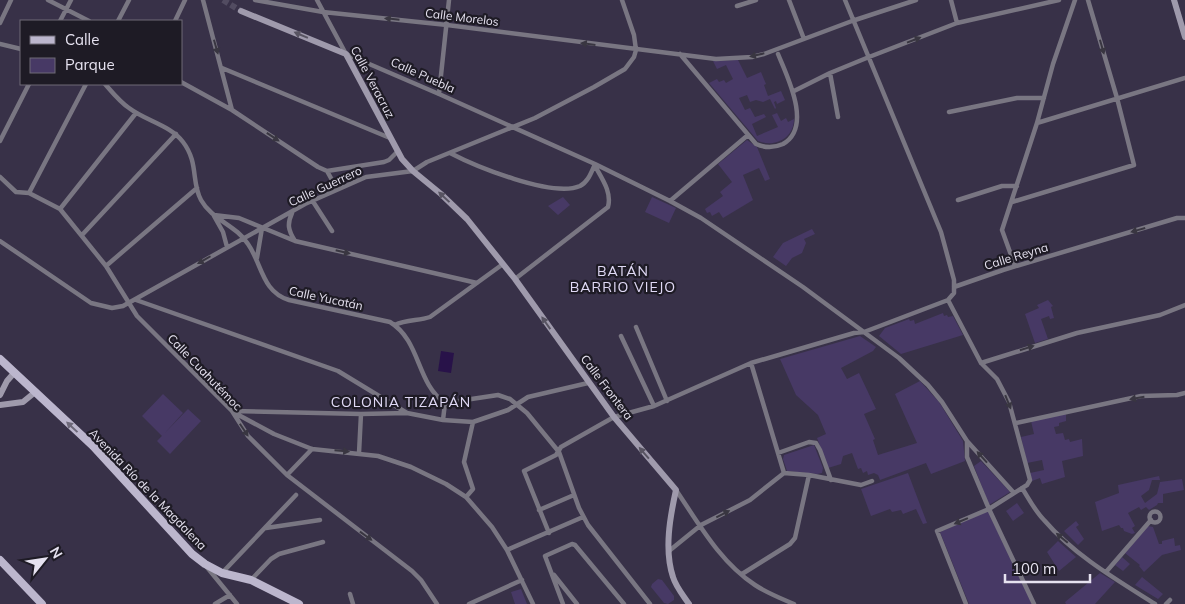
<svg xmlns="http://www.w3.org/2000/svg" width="1185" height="604" font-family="Mulish,sans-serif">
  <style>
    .green { fill: #473965 }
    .water { fill: #281249 }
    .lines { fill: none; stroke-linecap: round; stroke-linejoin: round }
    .secondary-tunnel { stroke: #524c61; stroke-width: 6; stroke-dasharray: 6 3; stroke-linecap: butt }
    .street { stroke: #797682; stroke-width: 4.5 }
    .secondary { stroke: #9f9aac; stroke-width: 6 }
    .primary { stroke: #bcb6cd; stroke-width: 8 }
    .oneway { fill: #393641 }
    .oneway2 { fill: #585462 }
    .oneway3 { fill: #6d6879 }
    .labels { text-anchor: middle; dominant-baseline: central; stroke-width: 4.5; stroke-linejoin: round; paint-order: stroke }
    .street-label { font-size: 12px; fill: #e6e2f0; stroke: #1e1b25 }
    .neighbourhood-label { font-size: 14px; letter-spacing: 1px; fill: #e0d9f5; stroke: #1e1b25 }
  </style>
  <rect width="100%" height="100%" fill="#383148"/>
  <path class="green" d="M738,60L747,78L761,72L766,84L764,85L768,96L781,91L785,100L777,104L776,101L774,102L776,108L775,109L770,99L763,102L756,100L750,102L747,95L739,98L745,110L750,108L755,117L764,114L766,117L752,124L757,136L778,127L772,115L777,113L781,121L786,118L788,122L794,119C794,138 775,148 758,141L709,83L717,79L719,82L724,80L726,83L733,79L726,65L717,69L713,61Z
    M747,140L757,147L770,179L765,181L759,168L743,175L753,200L723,218L719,212L712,216L710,212L707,213L705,209L723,196L720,192L732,182L718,164Z
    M563,197L570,205L558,215L548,206Z
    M652,197L676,208L669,223L645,212Z
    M812,229L815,234L804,239L806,243L802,253L792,258L786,266L773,257L783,243Z
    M1048,300L1053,306L1051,307L1054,318L1050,319L1049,316L1041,319L1048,339L1035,343L1025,314L1039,308L1037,305Z
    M943,313L944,316L947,315L948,317L953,316L963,335L901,354L879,336L885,328L909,319L910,321L914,320L915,324Z
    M860,336L876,347L873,351L841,368L847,379L859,373L876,409L864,414L875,439L873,440L878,455L917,443L895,394L920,381L939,402L963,441L965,461L931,474L926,463L880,480L878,475L874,473L868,475L867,471L863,473L861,468L858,469L852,453L843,456L841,464L828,468L817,438L826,434L818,415L796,395L780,359Z
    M163,394L183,413L162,436L142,416Z
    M188,409L201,421L170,454L157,441Z
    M1066,414V421L1059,423V426L1054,427L1056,434L1063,433L1065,440L1069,439L1070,442L1082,439L1083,456L1062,461L1065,477L1042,484L1040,478L1032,481L1030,473L1044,470L1042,460L1027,463L1021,437L1034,434L1031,421Z
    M814,445L823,468L822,473L817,474L787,471L783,459L784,455Z
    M981,461L1010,492L989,505L974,466Z
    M908,473L927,523L923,524L916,509L903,514L901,510L892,512L890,509L871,516L861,489Z
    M1159,476L1160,480H1152L1149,490L1141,496L1145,503L1157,494L1160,482L1182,479L1184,490L1163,494V503H1158L1157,505L1149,510L1146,507L1141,510L1139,507L1128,513L1135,526L1132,528L1135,533L1132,534L1124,531L1123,528H1121L1119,525L1102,531L1095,502L1119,493L1118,485Z
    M1017,503L1024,513L1013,521L1006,511Z
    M988,511L1032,604H969L940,532Z
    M1076,521L1079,525L1076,527L1084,539L1078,545L1064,531Z
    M1148,526L1153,527L1159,544H1162V541L1174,538L1175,546L1180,545L1181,550L1162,555L1144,572L1139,566L1140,565L1125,553Z
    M1058,541L1076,557L1059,571L1047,552Z
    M1122,557L1130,564L1123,571L1115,565Z
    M1100,573L1115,582L1095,604H1066L1065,602Z
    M1142,577L1163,594L1158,599L1135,585Z
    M658,579L662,580L674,596V600L668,604L664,603L651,587L652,584Z
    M521,589L527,604H515L511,592Z"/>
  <path class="water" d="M441,351L454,353L451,373L438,371Z"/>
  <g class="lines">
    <path class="secondary-tunnel" d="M223,0L241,11"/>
    <path class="street" d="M48,0L89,21
      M203,0L232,110
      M255,0L323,12L447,25L716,59L752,57L764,54L852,21L916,0
      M317,0L346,54L439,94L595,164L670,201L701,218L803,287L899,358L928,385L942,402L967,441L1014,493
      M789,0L804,39
      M951,0L957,23
      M737,6L756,0
      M60,21L71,0
      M118,21L129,0
      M175,21L185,0
      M0,23L11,0
      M0,44L21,49
      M680,54L756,144C765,148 774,148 783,144C813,127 787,76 778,54
      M222,68L390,138
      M830,73L838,117
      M181,82L232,110L318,167L327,171L384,162L389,160L397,152
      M105,84C112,92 120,102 129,108C146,121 170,125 183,142C199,163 191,182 201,200C212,220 236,225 248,244C262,264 262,292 289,300L390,322C421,341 416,383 445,403
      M794,91L830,73L869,57L957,23L1059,0
      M439,94L449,0
      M949,112L1017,98H1044
      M1037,123L1185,78
      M0,141L29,84
      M450,153C475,166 552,198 580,186C588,182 591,173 595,164
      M327,171L337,189
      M0,177L16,192L29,193L60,209L106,266L137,316L232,411L248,436L287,475L412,571L421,580L437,604
      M29,193L86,84
      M312,200L332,231
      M958,200L1002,186H1017
      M670,201L748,135
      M1012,202L1134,165L1117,98L1088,0
      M60,209L136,113
      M292,213C287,224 288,230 295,241
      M214,215L239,218L295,241L477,283
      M214,216L223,232L227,247
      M82,235L176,134
      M0,241L91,303L112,308L123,306L305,204L366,177L413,171L427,162L535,118L594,87L625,69L634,57L636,50L634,35L622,0
      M257,258L262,228
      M106,266L197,188
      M1015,266L1002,230L1037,123L1053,64L1075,0
      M515,279L608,207C612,192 602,179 595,166
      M954,287L1003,270L1177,218H1185
      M136,300L338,371L407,413L443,420L473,422L508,410L528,397L588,383
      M948,300L981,363L997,379L1009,402L1030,480L1027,485L989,509L937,531L966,604
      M395,325C406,319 419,321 430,317L503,264
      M636,327L667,401
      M621,336L654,406
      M751,363L784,473
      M981,363L1077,333L1160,315L1185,305
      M445,403L498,395L510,399L527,413L559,452L579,508L588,525L650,604
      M233,411L361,414L407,413
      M233,412L274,434L312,449L378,456L411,467L446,484L466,497L492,527L507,550L533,604
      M443,420L445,403
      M1016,423L1141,396L1177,395L1185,393
      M967,441V457L989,509L1034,604
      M359,453L361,414
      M778,453L809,442L816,443L820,450L831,480
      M287,475L312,449
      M1022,488C1029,499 1035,511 1044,520C1074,555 1117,580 1155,604
      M676,490C699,524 720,562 755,585C767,593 780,598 794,604
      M466,497L473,489L464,462L473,422
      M539,510L574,495
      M1149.5 517a5.5 5.5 0 1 1 11 0a5.5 5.5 0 1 1-11 0Z
      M266,528L320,520
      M549,533L524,471L556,455L561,447L614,417L654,406L751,363L854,333L864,332L948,300L954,293V280L941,232L845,0
      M507,550L583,517
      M669,551L701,525L750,500L784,473L809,475L861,485L872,481
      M206,566L237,604
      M1106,572L1151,520
      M222,573L296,495
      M742,574L790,544L795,538L809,475
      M554,575L577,604
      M251,580L271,559L279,554L323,542
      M350,594L353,604
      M215,604L230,595
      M469,604L522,580
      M563,604L545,556L572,544L575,545L624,604
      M1166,604L1170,600"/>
    <path class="secondary" d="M1174,0L1185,37
      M241,11L346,54L402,159L413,171L441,194L467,219L515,279L614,417L676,490C670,517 664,550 673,577C676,587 683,595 689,604
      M0,395L7,381L14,373
      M0,405L23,402L34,393"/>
    <path class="primary" d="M0,359L93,446L192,554L205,564L222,573L251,580L299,604
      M0,560L42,604"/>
  </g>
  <defs><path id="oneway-solid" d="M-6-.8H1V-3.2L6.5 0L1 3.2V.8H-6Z" transform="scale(1.25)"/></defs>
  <g class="oneway">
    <use href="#oneway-solid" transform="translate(392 19) rotate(-174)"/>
    <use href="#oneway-solid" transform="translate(914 40) rotate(-21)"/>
    <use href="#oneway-solid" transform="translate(588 44) rotate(-173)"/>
    <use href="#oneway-solid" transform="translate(216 47) rotate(74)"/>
    <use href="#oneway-solid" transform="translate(1102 47) rotate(74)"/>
    <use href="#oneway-solid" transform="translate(757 55) rotate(167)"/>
    <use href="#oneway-solid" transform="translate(273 137) rotate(34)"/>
    <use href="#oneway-solid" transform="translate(1138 230) rotate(164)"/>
    <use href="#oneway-solid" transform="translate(343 252) rotate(13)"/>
    <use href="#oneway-solid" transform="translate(204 260) rotate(150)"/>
    <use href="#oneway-solid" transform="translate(1027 348) rotate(-18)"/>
    <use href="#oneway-solid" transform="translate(1137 398) rotate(170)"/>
    <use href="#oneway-solid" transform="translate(1008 402) rotate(68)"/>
    <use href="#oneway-solid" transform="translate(244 430) rotate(56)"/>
    <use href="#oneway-solid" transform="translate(342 451) rotate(5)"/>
    <use href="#oneway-solid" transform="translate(982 457) rotate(-132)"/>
    <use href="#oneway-solid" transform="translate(723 514) rotate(-27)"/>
    <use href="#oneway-solid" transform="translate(961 521) rotate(157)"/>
    <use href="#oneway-solid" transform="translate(366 536) rotate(36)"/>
    <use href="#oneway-solid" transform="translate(1062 538) rotate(-140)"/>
  </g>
  <g class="oneway2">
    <use href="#oneway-solid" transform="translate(301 35) rotate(-157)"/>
    <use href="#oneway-solid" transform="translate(444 197) rotate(-137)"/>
    <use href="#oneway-solid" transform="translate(546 323) rotate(-125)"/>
    <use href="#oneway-solid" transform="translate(644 453) rotate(-131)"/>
  </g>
  <use class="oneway3" href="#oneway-solid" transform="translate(72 427) rotate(-137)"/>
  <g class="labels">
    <g class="street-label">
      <text transform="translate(462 17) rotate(7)">Calle Morelos</text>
      <text transform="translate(423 75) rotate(24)">Calle Puebla</text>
      <text transform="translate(373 82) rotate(62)">Calle Veracruz</text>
      <text transform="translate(325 186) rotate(-25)">Calle Guerrero</text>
      <text transform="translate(1016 256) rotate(-17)">Calle Reyna</text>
      <text transform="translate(326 298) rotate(12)">Calle Yucatán</text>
      <text transform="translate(205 372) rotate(46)">Calle Cuahutémoc</text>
      <text transform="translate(607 387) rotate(53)">Calle Frontera</text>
      <text transform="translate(148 489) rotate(46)">Avenida Río de la Magdalena</text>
    </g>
    <g class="neighbourhood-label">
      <text x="623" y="271">BATÁN<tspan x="623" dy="16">BARRIO VIEJO</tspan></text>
      <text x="401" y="402">COLONIA TIZAPÁN</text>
    </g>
  </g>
  <rect x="20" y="20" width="162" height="65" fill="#1e1b25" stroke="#6e6b76"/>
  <rect x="30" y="36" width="25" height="8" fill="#bcb6cd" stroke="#6e6b76"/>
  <text x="65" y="45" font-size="15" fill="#e6e2f0">Calle</text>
  <rect x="30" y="58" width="25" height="15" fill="#473965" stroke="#6e6b76"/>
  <text x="65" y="70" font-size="15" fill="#e6e2f0">Parque</text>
  <g transform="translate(45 559) rotate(60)" stroke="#1e1b25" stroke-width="4" paint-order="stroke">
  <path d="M0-4L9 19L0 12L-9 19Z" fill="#e6e2f0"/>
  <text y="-8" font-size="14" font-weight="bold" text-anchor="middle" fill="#e6e2f0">N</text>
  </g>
  <path d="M1005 574v8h85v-8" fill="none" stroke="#e6e2f0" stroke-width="2.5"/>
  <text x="1012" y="574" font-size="15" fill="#e6e2f0" stroke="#1e1b25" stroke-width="4" paint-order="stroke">100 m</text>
</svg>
